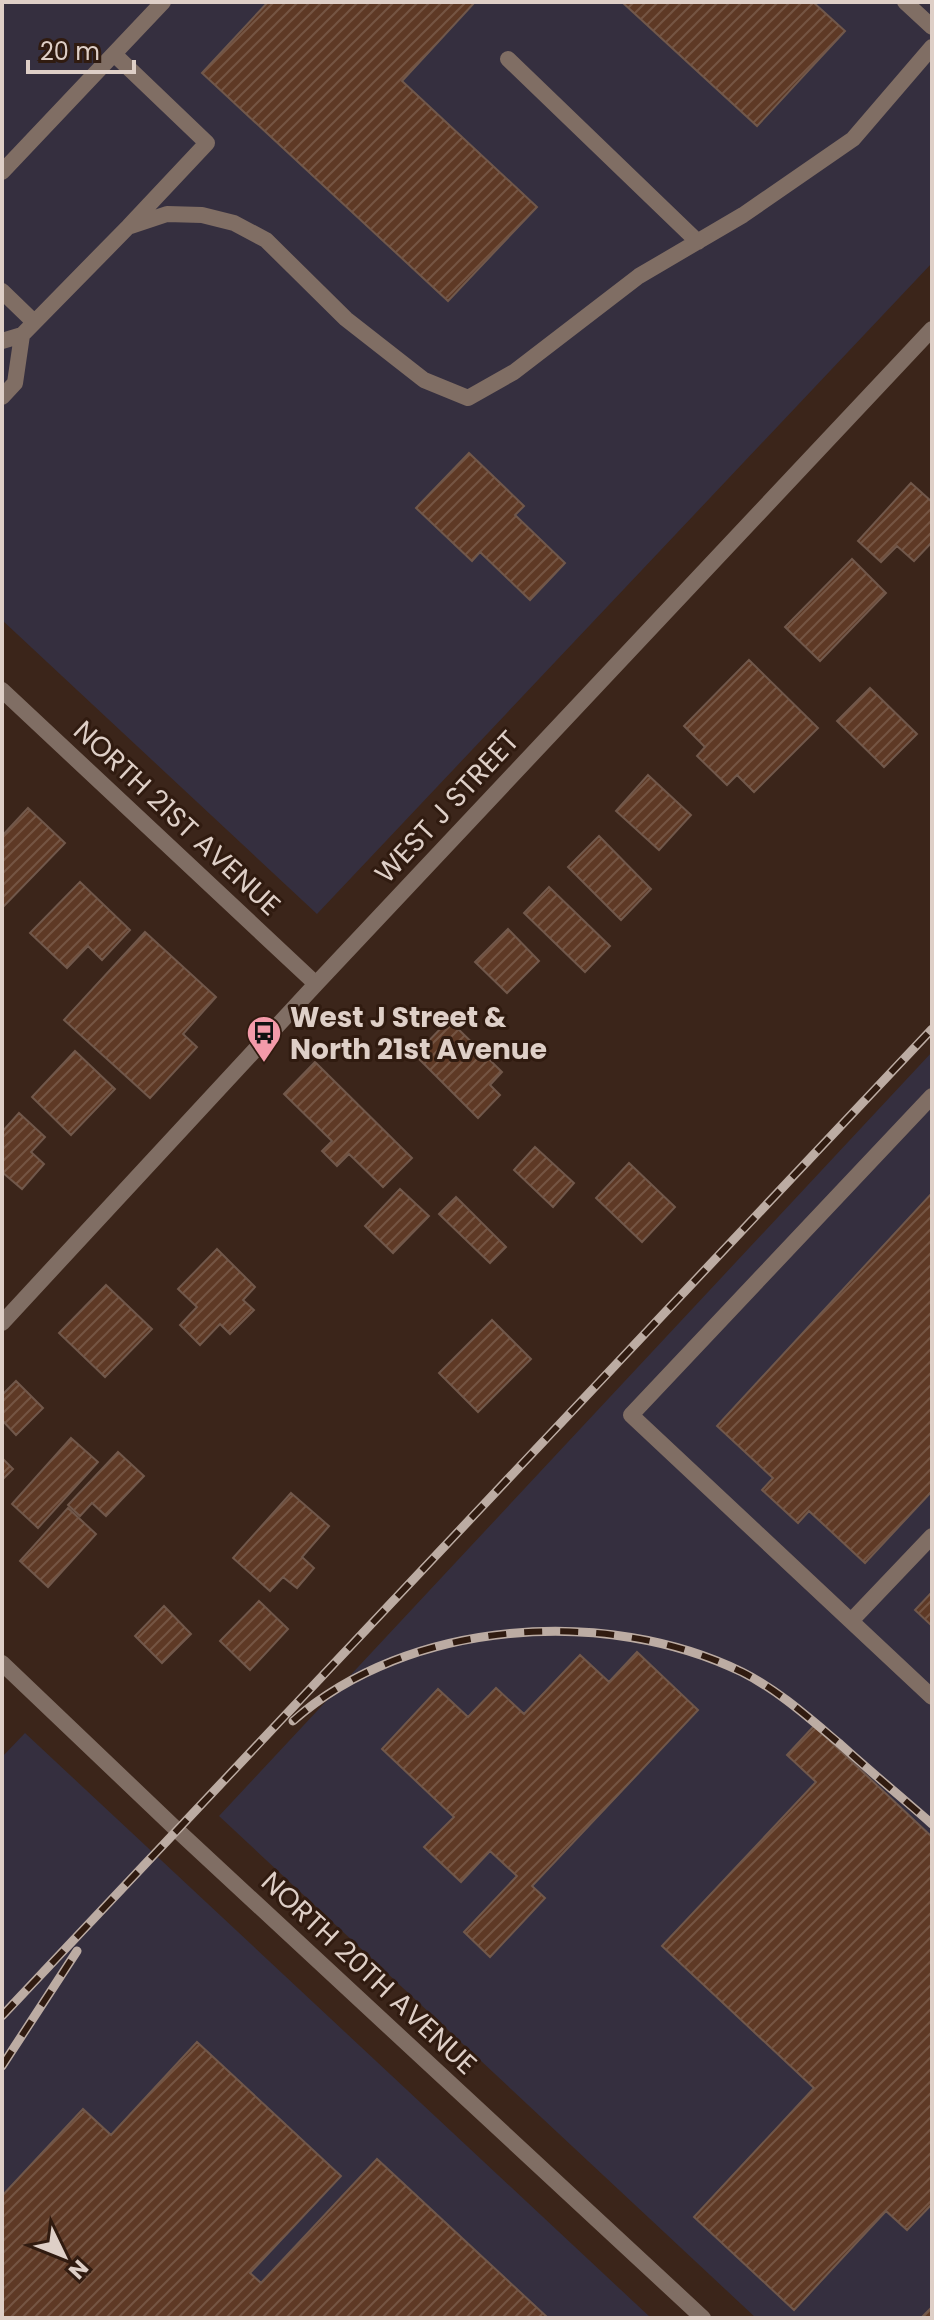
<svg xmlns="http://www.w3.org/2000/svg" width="934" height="2320" font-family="Poppins,sans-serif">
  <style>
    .industrial { fill: #352f3f }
    .building { fill: url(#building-hatch); stroke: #71584b; stroke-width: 2 }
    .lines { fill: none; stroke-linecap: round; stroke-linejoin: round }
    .service { stroke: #806e64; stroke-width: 16 }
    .minor { stroke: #806e64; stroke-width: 16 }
    .tertiary { stroke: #806e64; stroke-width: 16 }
    .rail-casing { stroke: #bcaca3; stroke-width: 9 }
    .rail { stroke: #301b10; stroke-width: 6; stroke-dasharray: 18; stroke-linecap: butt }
    .labels { text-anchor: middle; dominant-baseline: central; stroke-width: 6; stroke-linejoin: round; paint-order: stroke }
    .street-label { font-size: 28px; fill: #decfc7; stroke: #301b10 }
    .poi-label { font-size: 28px; font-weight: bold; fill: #decfc7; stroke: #301b10; text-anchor: start }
  </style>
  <defs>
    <pattern id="building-hatch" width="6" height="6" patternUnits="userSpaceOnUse" patternTransform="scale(2)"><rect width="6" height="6" fill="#5e3925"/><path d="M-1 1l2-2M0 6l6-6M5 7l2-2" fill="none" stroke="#755543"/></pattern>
  </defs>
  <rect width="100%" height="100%" fill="#3b251a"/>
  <path class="industrial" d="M2,2H932V263L317,914L2,620Z
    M932,1052V2318H756L219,1816Z
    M25,1733L651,2318H2V1757Z"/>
  <path class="building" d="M268,2H475L402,81L537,207L448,301L202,73Z
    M622,2H813L845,31L757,126Z
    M469,453L524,506L515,515L565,563L530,600L480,552L472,561L416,508Z
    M911,483L932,502V542L914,561L897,546L881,562L858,541Z
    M852,559L886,593L820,661L785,627Z
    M749,660L818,728L754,792L737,775L727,785L697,756L705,747L684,726Z
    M870,688L917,734L884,767L837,721Z
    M648,775L691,815L659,850L616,811Z
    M28,808L65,843L2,908V836Z
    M599,836L651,889L621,920L568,867Z
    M80,882L130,930L102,960L88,946L67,968L30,933Z
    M549,887L610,946L585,972L524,913Z
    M508,929L539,961L507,993L475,962Z
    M145,932L216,997L183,1034L197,1047L150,1098L64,1020Z
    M449,1020L502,1072L490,1085L500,1095L478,1118L415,1055Z
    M75,1051L115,1089L71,1135L32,1097Z
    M315,1062L412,1158L383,1187L349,1154L337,1166L322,1151L332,1141L284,1094Z
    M19,1113L45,1137L31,1152L44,1164L22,1189L2,1172V1132Z
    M535,1147L574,1183L553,1207L514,1170Z
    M629,1163L675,1207L642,1242L596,1198Z
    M400,1189L429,1216L393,1253L365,1226Z
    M932,1193V1491L865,1563L809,1511L798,1523L762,1490L773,1478L717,1426Z
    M456,1197L506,1247L490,1263L439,1214Z
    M217,1249L255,1287L243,1300L254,1310L230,1334L220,1324L200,1345L180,1325L197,1307L178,1289Z
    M106,1285L152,1329L105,1377L59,1333Z
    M492,1320L531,1359L478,1412L439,1373Z
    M16,1381L43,1408L16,1435L2,1420V1395Z
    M71,1438L98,1462L38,1528L12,1504Z
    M118,1452L144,1476L106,1516L92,1503L80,1516L68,1505Z
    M2,1458L13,1469L2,1480Z
    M291,1493L329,1526L302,1557L314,1568L297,1588L283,1577L270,1591L233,1558Z
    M68,1508L96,1534L48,1587L20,1561Z
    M932,1592V1626L915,1610Z
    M259,1601L288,1629L250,1670L220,1641Z
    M164,1606L191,1634L162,1663L135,1636Z
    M637,1652L698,1710L532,1886L545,1898L490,1957L464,1932L517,1876L490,1851L461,1882L424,1847L454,1817L382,1749L438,1689L468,1717L496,1688L524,1714L580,1655L609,1682Z
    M814,1726L932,1837V2204L907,2230L886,2211L794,2310L694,2217L814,2088L662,1946L816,1782L787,1755Z
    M197,2042L341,2176L250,2273L261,2283L377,2159L548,2318H2V2196L83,2109L111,2135Z
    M932,2307V2318H921Z"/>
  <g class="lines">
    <path class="service" d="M905,2L932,27
      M114,54L207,143L129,226
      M508,59L698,242
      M2,172L163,2
      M2,291L34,322
      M2,341L22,335L128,227L167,214L202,215L234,223L266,240L346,319L424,380L468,398L514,372L639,276L743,215L853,139L932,47
      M2,397L15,383L22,335
      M932,1096L631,1415L932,1697
      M851,1621L932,1536"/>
    <path class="minor" d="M2,690L316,984
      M2,1323L316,984L932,329"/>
    <path class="tertiary" d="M2,1663L177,1830L703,2318"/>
    <defs>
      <path id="rail" d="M293,1721C408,1619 607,1606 742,1672C778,1690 809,1718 840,1744C870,1771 901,1797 932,1824
        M2,2016L932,1029
        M2,2066L77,1951"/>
    </defs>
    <use href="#rail" class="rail-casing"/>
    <use href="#rail" class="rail"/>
  </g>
  <defs>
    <symbol id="bus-pin" viewBox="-11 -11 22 30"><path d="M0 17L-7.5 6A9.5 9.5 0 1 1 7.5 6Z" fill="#f39aa9" stroke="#301b10"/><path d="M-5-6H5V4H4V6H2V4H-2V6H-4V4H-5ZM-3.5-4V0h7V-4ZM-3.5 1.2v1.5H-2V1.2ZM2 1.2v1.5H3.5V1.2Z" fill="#111"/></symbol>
  </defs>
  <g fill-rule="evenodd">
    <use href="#bus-pin" x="244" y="1013" width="40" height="54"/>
  </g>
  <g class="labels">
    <g class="street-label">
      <text transform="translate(447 807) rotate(-47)">WEST J STREET</text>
      <text transform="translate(177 818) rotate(43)">NORTH 21ST AVENUE</text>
      <text transform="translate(369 1973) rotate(43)">NORTH 20TH AVENUE</text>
    </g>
    <g class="poi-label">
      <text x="290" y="1017">West J Street &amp;<tspan x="290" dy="32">North 21st Avenue</tspan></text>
    </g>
  </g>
  <rect width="934" height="2320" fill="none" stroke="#decfc7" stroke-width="8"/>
  <g transform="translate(64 2256) rotate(133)" stroke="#301b10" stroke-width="6" paint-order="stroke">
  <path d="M0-6L14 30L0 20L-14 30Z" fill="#decfc7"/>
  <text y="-12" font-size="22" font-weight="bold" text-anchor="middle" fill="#decfc7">N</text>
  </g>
  <path d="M28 60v12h106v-12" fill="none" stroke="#decfc7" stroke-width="4"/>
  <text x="40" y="60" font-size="24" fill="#decfc7" stroke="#301b10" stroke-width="6" paint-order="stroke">20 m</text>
</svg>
